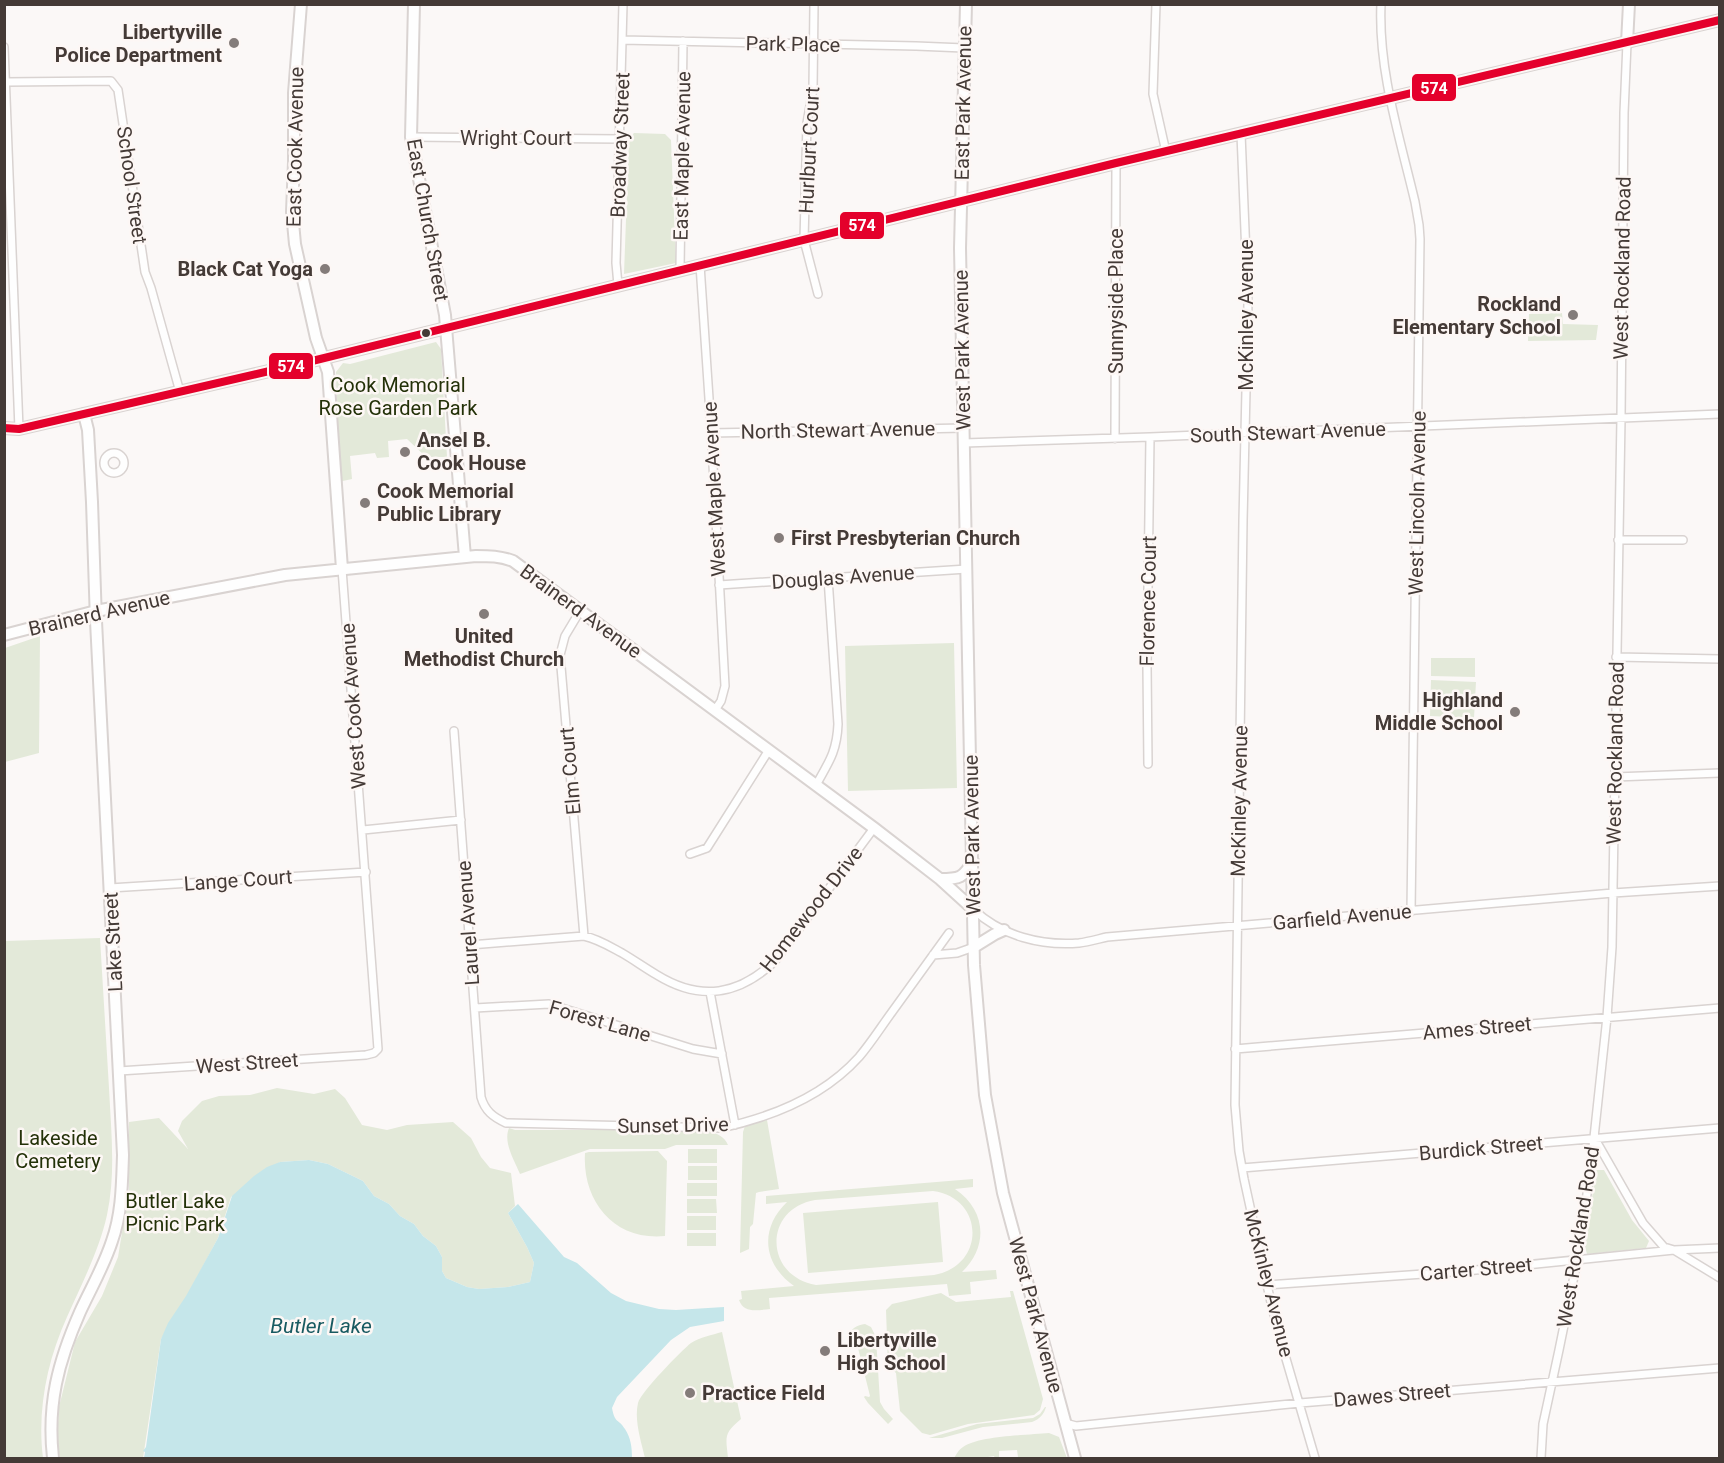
<svg xmlns="http://www.w3.org/2000/svg" width="1724" height="1463" font-family="Roboto,sans-serif">
  <style>
    .green { fill: #e3e9d9; fill-rule: evenodd }
    .water { fill: #c5e6ea }
    .lines { fill: none; stroke-linecap: round; stroke-linejoin: round }
    .street-casing { stroke: #d9d3d1; stroke-width: 10 }
    .secondary-casing { stroke: #d9d3d1; stroke-width: 14 }
    .primary-casing { stroke: #d9d3d1; stroke-width: 14 }
    .street { stroke: #fefefe; stroke-width: 7 }
    .secondary { stroke: #fefefe; stroke-width: 10 }
    .primary { stroke: #fefefe; stroke-width: 10 }
    .bus-1-casing { stroke: #fdf7f5; stroke-width: 12 }
    .bus-1 { stroke: #e4002b; stroke-width: 8 }
    .poi-dot { fill: #847c7a; stroke: #fdf7f5; stroke-width: 2 }
    .bus-dot { fill: #443a36; stroke: #fdf7f5; stroke-width: 2 }
    .labels { text-anchor: middle; dominant-baseline: central; stroke-width: 5; stroke-linejoin: round; paint-order: stroke }
    .poi-label { font-size: 20px; font-weight: bold; fill: #443a36; stroke: #fdf7f5; text-anchor: start }
    .street-label { font-size: 20px; fill: #443a36; stroke: #fdf7f5 }
    .park-label { font-size: 20px; fill: #233108; stroke: #fdf7f5 }
    .water-label { font-size: 21px; font-style: italic; fill: #185a61; stroke: #fdf7f5 }
    .line-badge { stroke: #fdf7f5; stroke-width: 2 }
    .badge-label { font-size: 16px; text-anchor: middle; font-weight: bold; fill: #fff }
  </style>
  <rect width="100%" height="100%" fill="#fbf8f7"/>
  <path class="green" d="M634,133L665,134L671,140L676,263L624,274L629,138Z
    M1562,313L1563,324L1598,325L1596,340L1528,341L1529,314Z
    M436,342L441,349L447,457H426L407,439L388,441L389,457L377,458L375,453L350,456L352,479L338,482L336,372L343,363L350,364Z
    M40,636L39,753L5,762V648Z
    M954,643L957,788L848,791L845,646Z
    M1431,658H1475V677L1431,676Z
    M1431,680L1476,682L1474,718L1430,716Z
    M100,938C103,988 106,1038 109,1088C111,1130 116,1174 107,1215C99,1251 82,1283 67,1317C47,1361 37,1410 43,1458H5V941Z
    M277,1088L314,1094L335,1089L345,1098L362,1125L387,1130L407,1125L453,1122L471,1138L481,1157L490,1168L511,1173L515,1206L508,1213L527,1247L534,1263L530,1282L508,1287L479,1289L467,1287L446,1278L442,1271V1257L436,1246L423,1236L414,1224L400,1216L389,1204L374,1196L363,1181L328,1164L309,1160L280,1162L231,1197L218,1238L187,1296L161,1339L143,1458H60L57,1440L59,1407L75,1342L102,1296L118,1257L129,1190V1122L159,1118L188,1149L178,1131L182,1121L202,1101L219,1096L250,1095Z
    M767,1120L779,1189L759,1192L756,1193L753,1224L750,1227L749,1249L740,1253L743,1132L745,1126Z
    M509,1128L515,1130H682C698,1131 721,1128 728,1145H676L665,1149H590L520,1174C514,1160 503,1142 509,1128Z
    M688,1149H717V1163H688Z
    M658,1151L667,1161L665,1236C614,1241 582,1201 585,1153L589,1152Z
    M688,1166H717V1180H688Z
    M1596,1170H1604L1632,1220L1649,1241L1646,1248L1587,1254L1585,1247Z
    M973,1179V1187L955,1189C986,1210 989,1246 962,1272L996,1270L997,1279L970,1282L971,1294L949,1296L947,1284L769,1298L770,1309C758,1310 744,1314 739,1300L742,1299L741,1291L794,1286C763,1264 759,1229 787,1202L766,1204V1196ZM933,1191C985,1198 986,1266 934,1275L816,1285C764,1276 763,1209 815,1200Z
    M687,1183H717V1196H687Z
    M687,1199H716L717,1213H687Z
    M938,1202L943,1262L808,1273L803,1213Z
    M687,1216H716V1230H687Z
    M687,1233H716V1246H687Z
    M1010,1291H1013L1043,1399L1040,1410L1034,1415L968,1424L930,1435L922,1433L900,1411L896,1373L888,1366L886,1310L892,1304L941,1293L956,1302L1011,1297Z
    M865,1324L871,1327L876,1337L880,1402L884,1409L893,1419L888,1424L868,1403L864,1397L865,1396L869,1397L870,1396L857,1344L851,1340L849,1336C851,1328 857,1325 865,1324Z
    M722,1332L741,1419C723,1434 726,1437 728,1458H645C641,1441 634,1420 638,1403C641,1392 681,1351 691,1343C700,1337 712,1335 722,1332Z
    M1045,1407H1046C1044,1414 1040,1419 1032,1422L983,1427L942,1438H929L977,1424L1033,1418L1040,1414Z
    M1049,1433L1059,1437L1067,1458H1007L1018,1457L1017,1450L999,1451V1458H995L994,1456L982,1458H954C957,1454 958,1450 963,1447C978,1436 1028,1435 1049,1433Z"/>
  <path class="water" d="M309,1160L328,1164L363,1181L374,1196L389,1204L400,1216L414,1224L423,1236L436,1246L442,1257V1271L446,1278L467,1287L479,1289L508,1287L530,1282L534,1263L527,1247L508,1213L518,1204L564,1257L577,1263L611,1293L626,1301L659,1309L676,1310L724,1307V1321L690,1327L671,1340L617,1397L612,1408C615,1424 618,1418 625,1429C631,1438 632,1448 632,1458H144L145,1452L143,1451L146,1447L161,1339L168,1323L186,1296L218,1238L232,1196L254,1176L267,1167L280,1162Z"/>
  <g class="lines">
    <defs>
      <path id="street" d="M814,4L813,89L807,123L804,240L818,294
        M1156,4L1153,94L1166,152
        M1381,4C1378,71 1400,138 1415,202L1419,225L1420,239L1411,912
        M622,40L916,46L964,48
        M4,47L19,429
        M6,82L111,81L118,90L145,272L151,288L180,392
        M1241,134L1248,303L1243,521L1235,1105L1239,1151L1244,1179L1267,1285L1277,1328L1315,1458
        M411,137L620,139
        M700,265L711,428L725,686L721,701L715,710
        M680,270L683,41
        M618,285L616,263L623,4
        M711,433L964,428
        M1115,439L1116,163
        M964,443L1150,437L1720,414
        M104 463a10 10 0 1 1 20 0a10 10 0 1 1-20 0Z
        M1618,540H1683
        M719,585L967,569
        M580,611L565,636L560,655L584,936
        M1616,657L1720,659
        M454,731L481,1097C485,1111 493,1117 506,1123L721,1128C772,1117 824,1096 859,1057C871,1043 881,1027 892,1012C911,986 930,959 949,933
        M1148,764L1147,666L1150,437
        M1615,777L1720,773
        M816,785C829,762 837,751 838,724L828,578
        M363,830L461,820
        M690,854L707,848L769,750
        M110,888L366,872
        M974,910C1002,936 1041,946 1079,943C1088,942 1098,939 1107,937L1613,893L1720,886
        M470,945L584,936C598,939 609,946 622,953C634,960 645,968 657,975C701,1002 739,995 775,961L874,828
        M933,955L957,953L974,947
        M710,992L735,1125
        M475,1008L549,1004L693,1049L722,1054
        M1235,1049L1720,1008
        M119,1071L366,1055L374,1053L378,1049L342,569
        M1595,1139L1643,1223L1664,1247L1674,1250L1720,1278
        M1242,1168L1720,1128
        M1267,1285L1466,1271L1674,1250L1720,1248
        M1065,1423L1076,1426L1300,1403L1720,1368
        M1541,1458L1543,1424L1559,1350L1580,1247L1592,1156L1607,1017L1612,947L1621,418L1624,113L1627,43"/>
      <path id="secondary" d="M301,4L294,93V162L292,212L295,244L316,338L328,372L342,569
        M414,4L411,137L445,315L465,557
        M966,4L960,248L974,965L985,1095L1003,1193L1075,1458
        M1627,43L1629,4
        M4,635L96,611L285,575L476,556C489,556 500,556 513,561L874,828L940,879L974,910
        M940,879C960,879 963,878 973,861
        M974,947L995,934L1004,930
        M53,1458C47,1404 58,1362 80,1312C91,1288 104,1266 112,1241C122,1213 122,1184 123,1155L96,621L92,502L88,430L84,414"/>
      <path id="primary" d="M4,428L19,429L308,362L1116,163L1720,20"/>
    </defs>
    <use href="#street" class="street-casing"/>
    <use href="#secondary" class="secondary-casing"/>
    <use href="#primary" class="primary-casing"/>
    <use href="#street" class="street"/>
    <use href="#secondary" class="secondary"/>
    <use href="#primary" class="primary"/>
    <defs>
      <path id="bus-1" d="M4,428L19,429L308,362L1116,163L1720,20"/>
    </defs>
    <use href="#bus-1" class="bus-1-casing"/>
    <use href="#bus-1" class="bus-1"/>
  </g>
  <g class="poi-dot">
    <circle cx="234" cy="43" r="6"/>
    <circle cx="325" cy="269" r="6"/>
    <circle cx="1573" cy="315" r="6"/>
    <circle cx="405" cy="452" r="6"/>
    <circle cx="365" cy="503" r="6"/>
    <circle cx="779" cy="538" r="6"/>
    <circle cx="484" cy="614" r="6"/>
    <circle cx="1515" cy="712" r="6"/>
    <circle cx="825" cy="1351" r="6"/>
    <circle cx="690" cy="1393" r="6"/>
  </g>
  <circle class="bus-dot" cx="426" cy="333" r="5"/>
  <g class="labels">
    <g class="poi-label">
      <text x="222" y="32" text-anchor="end">Libertyville<tspan x="222" dy="23">Police Department</tspan></text>
      <text x="313" y="269" text-anchor="end">Black Cat Yoga</text>
      <text x="1561" y="304" text-anchor="end">Rockland<tspan x="1561" dy="23">Elementary School</tspan></text>
      <text x="417" y="440">Ansel B.<tspan x="417" dy="23">Cook House</tspan></text>
      <text x="377" y="491">Cook Memorial<tspan x="377" dy="23">Public Library</tspan></text>
      <text x="791" y="538">First Presbyterian Church</text>
      <text x="484" y="636" text-anchor="middle">United<tspan x="484" dy="23">Methodist Church</tspan></text>
      <text x="1503" y="700" text-anchor="end">Highland<tspan x="1503" dy="23">Middle School</tspan></text>
      <text x="837" y="1340">Libertyville<tspan x="837" dy="23">High School</tspan></text>
      <text x="702" y="1393">Practice Field</text>
    </g>
    <g class="street-label">
      <text transform="translate(793 44) rotate(1)">Park Place</text>
      <text transform="translate(963 103) rotate(-89)">East Park Avenue</text>
      <text x="516" y="138">Wright Court</text>
      <text transform="translate(620 145) rotate(-88)">Broadway Street</text>
      <text transform="translate(295 147) rotate(-89)">East Cook Avenue</text>
      <text transform="translate(809 150) rotate(-87)">Hurlburt Court</text>
      <text transform="translate(682 156) rotate(-89)">East Maple Avenue</text>
      <text transform="translate(132 185) rotate(82)">School Street</text>
      <text transform="translate(428 220) rotate(80)">East Church Street</text>
      <text transform="translate(1622 268) rotate(-89)">West Rockland Road</text>
      <text transform="translate(1116 301) rotate(-90)">Sunnyside Place</text>
      <text transform="translate(1246 315) rotate(-90)">McKinley Avenue</text>
      <text transform="translate(962 350) rotate(-91)">West Park Avenue</text>
      <text transform="translate(838 430) rotate(-1)">North Stewart Avenue</text>
      <text transform="translate(1288 432) rotate(-2)">South Stewart Avenue</text>
      <text transform="translate(714 489) rotate(-93)">West Maple Avenue</text>
      <text transform="translate(1417 503) rotate(-89)">West Lincoln Avenue</text>
      <text transform="translate(843 577) rotate(-4)">Douglas Avenue</text>
      <text transform="translate(1148 601) rotate(-89)">Florence Court</text>
      <text transform="translate(581 611) rotate(36)">Brainerd Avenue</text>
      <text transform="translate(99 613) rotate(-13)">Brainerd Avenue</text>
      <text transform="translate(353 706) rotate(-94)">West Cook Avenue</text>
      <text transform="translate(1615 753) rotate(-89)">West Rockland Road</text>
      <text transform="translate(570 771) rotate(-95)">Elm Court</text>
      <text transform="translate(1239 801) rotate(-89)">McKinley Avenue</text>
      <text transform="translate(972 835) rotate(-91)">West Park Avenue</text>
      <text transform="translate(238 880) rotate(-4)">Lange Court</text>
      <text transform="translate(811 909) rotate(-52)">Homewood Drive</text>
      <text transform="translate(1342 917) rotate(-5)">Garfield Avenue</text>
      <text transform="translate(468 923) rotate(-94)">Laurel Avenue</text>
      <text transform="translate(113 942) rotate(-93)">Lake Street</text>
      <text transform="translate(600 1021) rotate(16)">Forest Lane</text>
      <text transform="translate(1477 1028) rotate(-5)">Ames Street</text>
      <text transform="translate(247 1063) rotate(-4)">West Street</text>
      <text transform="translate(673 1125) rotate(-1)">Sunset Drive</text>
      <text transform="translate(1481 1148) rotate(-5)">Burdick Street</text>
      <text transform="translate(1578 1237) rotate(-81)">West Rockland Road</text>
      <text transform="translate(1476 1269) rotate(-5)">Carter Street</text>
      <text transform="translate(1269 1283) rotate(76)">McKinley Avenue</text>
      <text transform="translate(1036 1315) rotate(75)">West Park Avenue</text>
      <text transform="translate(1392 1395) rotate(-5)">Dawes Street</text>
    </g>
    <g class="park-label">
      <text x="398" y="385">Cook Memorial<tspan x="398" dy="23">Rose Garden Park</tspan></text>
      <text x="58" y="1138">Lakeside<tspan x="58" dy="23">Cemetery</tspan></text>
      <text x="175" y="1201">Butler Lake<tspan x="175" dy="23">Picnic Park</tspan></text>
    </g>
    <g class="water-label">
      <text x="321" y="1326">Butler Lake</text>
    </g>
  </g>
  <g class="line-badge">
    <rect x="1411" y="73" width="46" height="29" rx="6" fill="#e4002b"/>
    <rect x="839" y="211" width="46" height="29" rx="6" fill="#e4002b"/>
    <rect x="268" y="352" width="46" height="28" rx="6" fill="#e4002b"/>
  </g>
  <g class="badge-label">
    <text x="1434" y="94">574</text>
    <text x="862" y="231">574</text>
    <text x="291" y="372">574</text>
  </g>
  <rect width="1724" height="1463" fill="none" stroke="#443a36" stroke-width="12"/>
</svg>
